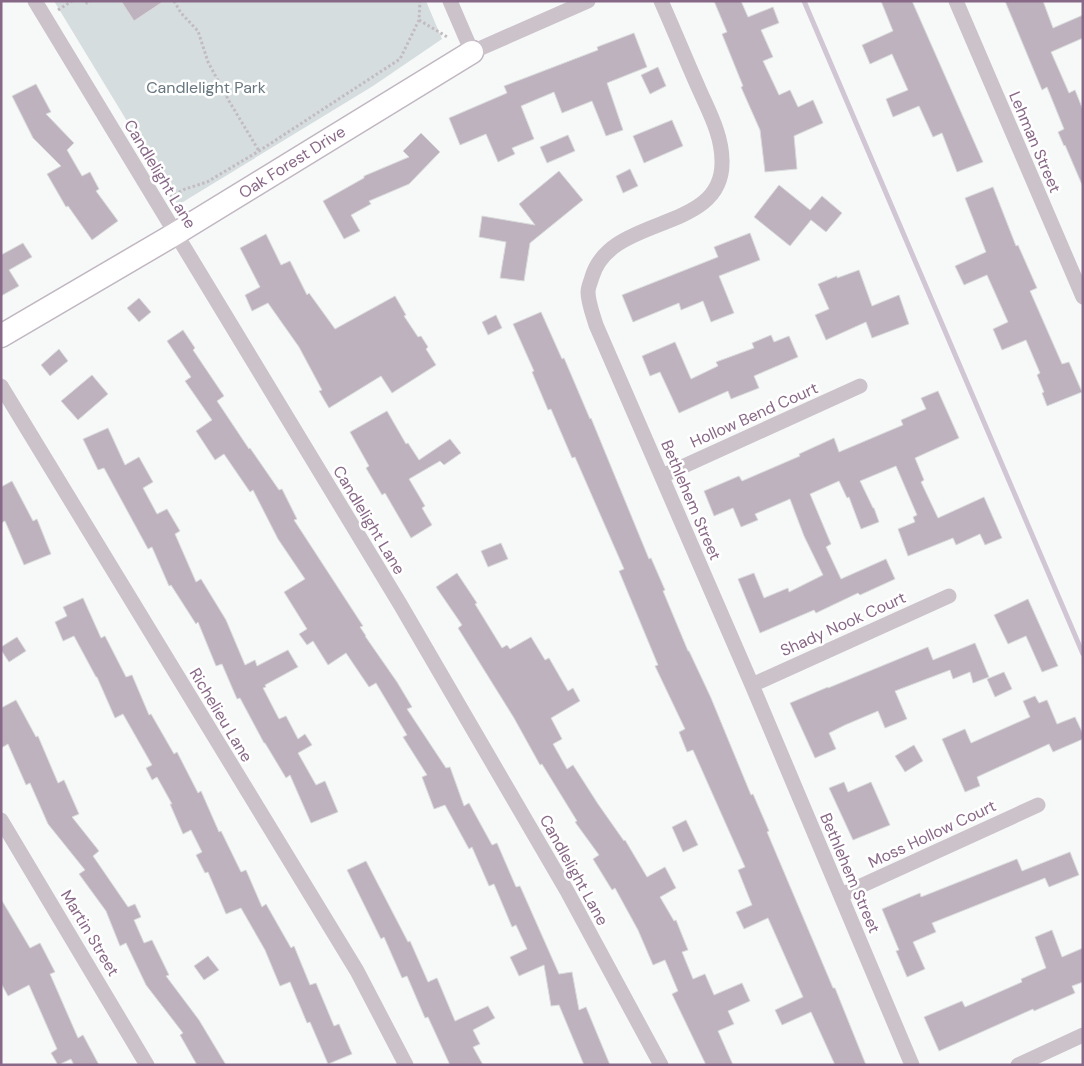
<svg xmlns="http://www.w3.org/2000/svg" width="1084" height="1066" font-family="'DM Sans',sans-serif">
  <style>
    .green { fill: #d6ddde }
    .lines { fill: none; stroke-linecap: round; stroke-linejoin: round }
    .stream { stroke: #d1c6d3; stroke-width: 5 }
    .building { fill: #bfb2bf; stroke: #d9dbdb }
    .secondary-casing { stroke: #c1b7c1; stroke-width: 25 }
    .path { stroke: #c2bcc2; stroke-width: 3; stroke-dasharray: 2.5 2.5; stroke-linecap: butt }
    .street { stroke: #cbc2ca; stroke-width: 15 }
    .secondary { stroke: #fff; stroke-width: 22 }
    .labels { text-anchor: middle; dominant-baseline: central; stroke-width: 5; stroke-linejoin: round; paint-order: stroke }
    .park-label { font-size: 16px; fill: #67767f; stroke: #fff }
    .street-label { font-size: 16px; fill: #886887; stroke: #fff }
  </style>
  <rect width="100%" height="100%" fill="#f7f9f9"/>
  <path class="green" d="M54,1H426L442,39L373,86L178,205Z"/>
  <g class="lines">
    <path class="stream" d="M804,1L1083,654"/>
  </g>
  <path class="building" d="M121,1H164L134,21Z
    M714,1H741L748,17L773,7L779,23L761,30L773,57L763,61L779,95L790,90L798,107L813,100L823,123L794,136L797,169L765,172L760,130L741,87L743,86L722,34L727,32Z
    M881,1H912L983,162L957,172L942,133L933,137L919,106L893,117L886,99L908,90L892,54L870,64L862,45L893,31Z
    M1005,1H1043L1053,28L1083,15V38L1051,52L1069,93L1075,90L1083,110V187L1065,145L1064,146L1058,132L1064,129L1047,87L1042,90Z
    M634,33L647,67L607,83L623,130L606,136L592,101L562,113L554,92L521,106L534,139L512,148L515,154L498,162L486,134L460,145L449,118L507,93L504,86L598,50L597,47Z
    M658,67L666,86L650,94L641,75Z
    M36,84L51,112L46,114L74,143L67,150L82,176L90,172L99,189L96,191L118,221L92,240L68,206L66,207L47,174L61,166L33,138L12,96Z
    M672,120L683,146L644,163L633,136Z
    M421,133L440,152L409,184L369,201L371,204L351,215L360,231L344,239L323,201L364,178V176L409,157L403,151Z
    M568,135L575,151L547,163L540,147Z
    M630,169L638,186L623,193L616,176Z
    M559,171L583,200L530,243L524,281L500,278L506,242L479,237L482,216L535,225L519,204Z
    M779,185L810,210L822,196L842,213L826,232L811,220L790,246L754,217Z
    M993,187L1016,246L1018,245L1037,288L1030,291L1062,364L1069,362L1082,392L1047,406L1042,393L1044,392L1037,375L1040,373L1026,340L1002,350L993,329L1008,322L987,275L964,285L955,266L986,252L965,198Z
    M750,233L760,260L719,276L734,313L711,322L703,301L681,310L679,303L633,322L622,295L718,257L714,247Z
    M266,234L281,265L290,261L307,295L309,293L335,329L395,296L406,315L404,316L418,337L421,336L428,347L426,349L436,365L392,393L381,376L329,408L319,391L322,390L299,347L268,303L252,311L245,295L260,287L240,248Z
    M23,243L32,257L9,270L19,286L1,296V255Z
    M859,270L872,306L899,295L909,324L872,338L866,322L826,340L815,315L829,309L818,284L837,276V278Z
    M139,298L151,312L139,322L127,308Z
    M541,312L562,359L564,358L590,419L591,418L649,559L651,558L665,590L663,591L688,651H689L711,698L751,795L753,794L769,831L767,832L833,988H835L866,1065H835L811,1012L782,1025L775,1010L803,997L768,918L744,929L736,912L752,905L738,870L745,867L693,750L687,752L679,732L685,729L655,666L658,665L619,571L624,569L575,457L572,458L551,409L548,410L532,372L534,371L513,324Z
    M496,315L502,328L488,335L482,322Z
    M183,330L195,348L193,350L224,396L217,401L249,449L250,448L279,490L282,489L297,519L294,520L363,626L360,627L366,636H365L397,682L412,707L407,709L446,768L450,767L464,806L469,803L492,845L497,843L516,887L520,886L559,974L572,972L579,1010L586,1007L610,1065H584L559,1005L551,1006L544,965L519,976L510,957L527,949L516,925L512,927L494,884L489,886L472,847L469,849L445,805L434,809L422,777L427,775L403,737L407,735L376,683L369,687L346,653L328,665L313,641L307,645L299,634L307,629L284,592L305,579L278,539L253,490L250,492L224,454L215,460L196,431L212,420L185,381L191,377L167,341Z
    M771,335L774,342L789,336L798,357L754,376L759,388L731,399L728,391L679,413L660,372L650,376L642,356L675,342L691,379L718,366L716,362L754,348L752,343Z
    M59,349L68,361L50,376L41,365Z
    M92,375L108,394L78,420L61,401Z
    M938,391L959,438L915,458L924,480L921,482L938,518L984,497L1002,538L985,545L980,534L956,545L953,538L908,556L898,529L915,522L913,517L917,515L896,466L860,481L873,508H874L879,522L861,529L849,497L847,498L839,481L810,494L831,544L826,547L841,579L886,559L895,579L860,595L858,593L816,613L814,610L760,633L738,579L754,573L764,598L788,588L789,592L823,575L804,536L790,499L755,514L758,520L741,527L733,508L714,516L704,491L739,476L742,481L800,456L799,454L834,438L839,452L903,425L901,420L926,409L921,398Z
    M387,411L406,444L408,443L419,460L450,439L461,453L444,465L440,461L409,479L425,506L422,508L432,525L411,538L385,493L382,495L366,468L369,466L350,432Z
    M108,428L125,465L139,457L153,482L143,488L157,514L167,509L180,531L175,534L196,582L201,579L226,620L245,665L255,660L257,666L288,650L298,667L265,685L266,687L263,688L279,719L286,716L298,739L305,734L312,745L298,753L316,785L325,781L338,812L311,823L290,775L286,778L265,743H264L240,698L237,699L222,664L216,666L198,622L196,624L171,585L169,586L152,547L148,549L104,468L98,470L83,439Z
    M12,481L33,521L37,519L51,554L24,565L5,521L1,523V487Z
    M501,543L508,559L488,567L481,551Z
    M457,573L477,603L475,604L502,648L507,645L510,649L531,637L545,660L549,658L568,691L573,688L580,701L551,718L562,739L553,744L567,769L573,765L598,804L624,841L625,840L647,877L665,867L676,888L660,897L674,921L676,920L688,950L682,952L693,979L705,974L714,995L742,983L750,1001L728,1011L734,1024L718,1031L733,1065H706L672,994L678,991L665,960L653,965L638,930L615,888L612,890L593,859L599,855L575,822L577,821L542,764L540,765L514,718L458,628L462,625L436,587Z
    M83,598L101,638L105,636L126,677L132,675L149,715L151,714L174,754L177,752L198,793L201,791L219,832L221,831L241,872L246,870L262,907L266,904L291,948L294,946L310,985L316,983L334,1026L339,1024L352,1054L328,1064L310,1022L307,1023L290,982L280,986L265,950L241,908L226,914L208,872L205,873L196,855L202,852L191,830L183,834L170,804H172L157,777L152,780L146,768L152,765L123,714L115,718L97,677H96L74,636L63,641L55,622L67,616L63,607Z
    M1028,599L1058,666L1042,672L1026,636L1008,644L994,615Z
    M17,637L26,651L9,662L1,650V647Z
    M975,643L989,677L973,683L970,672L953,679L950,670L895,691L907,719L885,728L878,711L845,725L829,733L836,749L815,758L790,703L828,687V688L928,647L933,660Z
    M1004,672L1012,689L995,697L987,679Z
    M1035,696L1039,703L1047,700L1057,724L1075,717L1083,734V739L1053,752L1049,744L977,777L980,786L965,792L942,739L965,729L971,743L1030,717L1023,701Z
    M16,700L36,737L38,736L58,783L64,780L79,814L72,817L99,851L93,856L128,907L135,904L141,917L134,920L144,943L152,940L169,975L166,976L199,1020L226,1065H197L180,1035L183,1033L146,985L126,943L120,946L106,911L79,874L85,870L48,824L30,783L26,785L8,744L1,748V708Z
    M914,745L923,761L905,772L895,756Z
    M844,782L848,792L871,782L890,825L853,840L829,788Z
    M686,820L698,845L683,852L672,827Z
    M1070,852L1079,875L1049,887L1045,878L932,923L936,932L913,942L925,969L907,977L896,951L899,950L882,909L920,893L921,897L1017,859L1022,871Z
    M366,861L408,942L410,941L428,982L437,978L455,1021L488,1006L495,1018L473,1030L480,1044L473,1047L483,1065H450L428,1017L425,1018L407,976L402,978L384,937L381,939L347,870Z
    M1,899L30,948L40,943L55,972L50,974L78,1038L83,1035L99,1065H74L71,1059L58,1065L51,1053L57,1049L29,985L8,996L1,983Z
    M1052,930L1062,957L1083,948V982L1072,986L1075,993L1034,1011L1033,1009L939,1051L924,1017L962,1001L965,1007L1022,982L1021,979L1046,968L1035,937Z
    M208,956L219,970L204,980L194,966Z"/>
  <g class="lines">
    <defs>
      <path id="secondary" d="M1,336L175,234L472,52"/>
    </defs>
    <use href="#secondary" class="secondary-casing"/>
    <path class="path" d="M86,1L87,3L90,1
      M174,1L181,13L198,31L208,62L229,101L259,151
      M58,10L72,1
      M419,20L449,38
      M170,197L185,189L207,182L259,151L400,59L419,20L420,1"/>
    <path class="street" d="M35,1L400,604L567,891L661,1065
      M450,1L472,52L588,1
      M661,1C674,30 686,60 699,89C709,112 722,135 722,161C724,234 611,213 592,277C591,281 588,287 588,292C588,302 593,315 596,325L752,685L912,1065
      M956,1L1083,297
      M1,386L357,971L406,1065
      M662,476L860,386
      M752,685L949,596
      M1,820L147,1065
      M841,895L1038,805
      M1018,1065L1083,1035"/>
    <use href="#secondary" class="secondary"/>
  </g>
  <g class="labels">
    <g class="park-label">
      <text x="206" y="87">Candlelight Park</text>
    </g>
    <g class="street-label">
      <text transform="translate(1035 142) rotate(67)">Lehman Street</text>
      <text transform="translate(292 162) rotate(-32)">Oak Forest Drive</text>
      <text transform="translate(160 174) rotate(59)">Candlelight Lane</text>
      <text transform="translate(754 415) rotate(-24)">Hollow Bend Court</text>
      <text transform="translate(691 500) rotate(67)">Bethlehem Street</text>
      <text transform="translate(369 520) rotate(59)">Candlelight Lane</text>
      <text transform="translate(843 624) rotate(-24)">Shady Nook Court</text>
      <text transform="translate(221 715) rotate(59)">Richelieu Lane</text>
      <text transform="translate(932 834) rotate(-25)">Moss Hollow Court</text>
      <text transform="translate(574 870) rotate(61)">Candlelight Lane</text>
      <text transform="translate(850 873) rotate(67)">Bethlehem Street</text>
      <text transform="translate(90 933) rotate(59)">Martin Street</text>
    </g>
  </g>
  <rect width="1084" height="1066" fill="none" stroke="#886887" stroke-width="5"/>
</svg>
